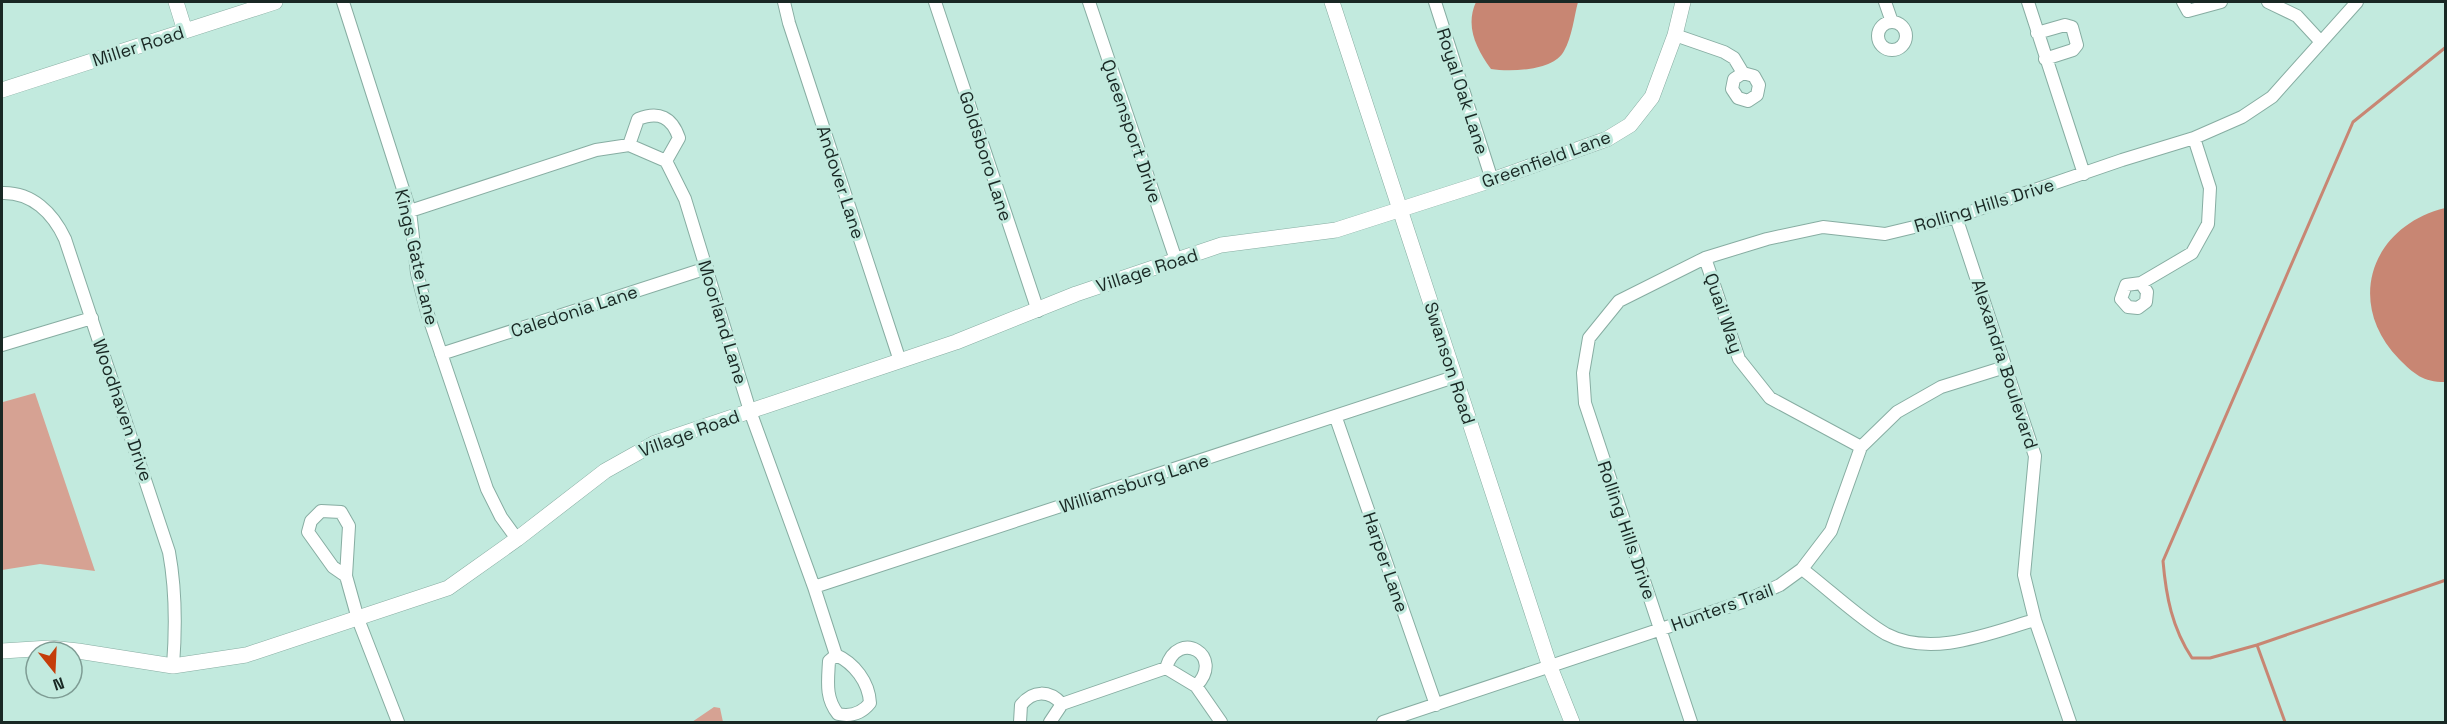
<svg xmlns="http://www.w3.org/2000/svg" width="2447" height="724" font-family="'Space Grotesk',sans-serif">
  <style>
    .green { fill: #d6a293 }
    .water { fill: #c88673 }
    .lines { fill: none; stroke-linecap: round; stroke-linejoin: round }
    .stream { stroke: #c88673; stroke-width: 3 }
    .minor-casing { stroke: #87ada2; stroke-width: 14 }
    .tertiary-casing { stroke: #87ada2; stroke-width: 16 }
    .minor { stroke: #fff; stroke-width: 12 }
    .tertiary { stroke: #fff; stroke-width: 15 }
    .labels { text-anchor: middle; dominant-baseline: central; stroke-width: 6; stroke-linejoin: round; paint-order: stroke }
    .street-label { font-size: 18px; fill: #192824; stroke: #c2eade }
  </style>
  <rect width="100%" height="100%" fill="#c2eade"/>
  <path class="green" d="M35,393L95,571L40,564L2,570V398L3,402Z
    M714,707L720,708L723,722H692Z"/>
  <path class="water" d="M1476,2H1578C1574,17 1572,37 1564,51C1554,71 1510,72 1491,69C1476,48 1465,26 1476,2Z
    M2445,208V382C2423,382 2414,374 2399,359C2344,302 2372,226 2445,208Z"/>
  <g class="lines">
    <path class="stream" d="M2257,645L2446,580
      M2285,722L2257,645L2210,658H2192C2172,628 2166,596 2163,561L2353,122L2446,47"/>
    <defs>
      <path id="minor" d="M343,2L410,211L417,273L427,312L487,489L501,517L517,539
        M784,2L789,23L900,361
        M935,2L1038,311
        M1089,2L1176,260
        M1435,2L1492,180
        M1885,2L1892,22
        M2028,2L2084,174
        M2183,2L2188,11L2221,2
        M2268,2L2297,16L2321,42
        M1878 36a14 14 0 1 1 28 0a14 14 0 1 1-28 0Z
        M2037,33L2065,25L2072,27L2077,45L2073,50L2045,59
        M1675,35L1724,52L1734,58L1743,73L1754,76L1759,85L1757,95L1748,101L1738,98L1732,89L1734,79L1743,73
        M629,145L638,119C659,111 672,117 679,138L666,161
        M2,193C32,192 53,213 65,239L169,552C176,590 176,627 173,666
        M410,211L596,150L629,145L666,161L685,199L750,411L814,587L836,655C854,663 869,682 870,703C862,713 852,717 838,714C825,698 828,681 829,661L836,655
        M1956,217L2035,456L2024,575L2035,620L2070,722
        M1705,258L1739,359L1770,398L1861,447
        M2141,283L2147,292L2146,302L2138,308L2128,307L2121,299L2126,285L2141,283L2192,253L2208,224L2210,188L2194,138
        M2,345L92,318
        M441,354L707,268
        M1336,418L1436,705
        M1802,569C1826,587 1861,620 1886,634C1932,658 1990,633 2035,620
        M346,576L333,567L308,532L311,521L321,511L341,512L349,526L346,576L358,619L398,722
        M814,587L1454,377
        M1166,668C1178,627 1226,656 1196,686
        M1020,722L1021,705C1033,690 1049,690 1062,704
        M1050,722L1062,704L1166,668L1196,686L1221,722
        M1383,722L1745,601L1780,585L1802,569L1831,531L1861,447L1897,412L1941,387L2005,367
        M1691,722L1585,403L1583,373L1589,338L1619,301L1705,258L1767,239L1823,227L1885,234L1956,217L2122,160L2194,138L2242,117L2272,97L2357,2"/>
      <path id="tertiary" d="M176,2L185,31
        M1332,2L1550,667L1572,722
        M2,90L275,2
        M2,651L50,648L78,651L173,666L246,655L448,588L517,539L605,471L655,443L956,342L1076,294L1221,245L1336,230L1492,180L1607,139L1630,125L1652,97L1675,35L1683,2"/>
    </defs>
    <use href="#minor" class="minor-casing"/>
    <use href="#tertiary" class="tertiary-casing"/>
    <use href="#minor" class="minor"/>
    <use href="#tertiary" class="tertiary"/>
  </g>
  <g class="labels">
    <g class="street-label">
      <text transform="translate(138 46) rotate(-18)">Miller Road</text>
      <text transform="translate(1463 91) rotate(72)">Royal Oak Lane</text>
      <text transform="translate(1132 131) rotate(71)">Queensport Drive</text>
      <text transform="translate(986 156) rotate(72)">Goldsboro Lane</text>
      <text transform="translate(1546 159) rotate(-20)">Greenfield Lane</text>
      <text transform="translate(841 182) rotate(72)">Andover Lane</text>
      <text transform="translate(1984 205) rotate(-17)">Rolling Hills Drive</text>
      <text transform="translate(417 257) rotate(77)">Kings Gate Lane</text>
      <text transform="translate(1147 270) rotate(-18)">Village Road</text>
      <text transform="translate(574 311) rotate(-18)">Caledonia Lane</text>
      <text transform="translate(1724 313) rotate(71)">Quail Way</text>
      <text transform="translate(723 322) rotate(73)">Moorland Lane</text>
      <text transform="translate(1450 363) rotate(72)">Swanson Road</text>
      <text transform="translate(2005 364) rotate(72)">Alexandra Boulevard</text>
      <text transform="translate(123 410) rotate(71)">Woodhaven Drive</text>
      <text transform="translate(689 433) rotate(-20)">Village Road</text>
      <text transform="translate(1134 483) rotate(-18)">Williamsburg Lane</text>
      <text transform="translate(1627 530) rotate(71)">Rolling Hills Drive</text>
      <text transform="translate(1386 562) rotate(71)">Harper Lane</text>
      <text transform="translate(1722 607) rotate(-20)">Hunters Trail</text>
    </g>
  </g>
  <rect width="2447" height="724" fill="none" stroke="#192824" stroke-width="6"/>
  <g transform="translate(54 670) rotate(162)"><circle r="28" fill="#c2eade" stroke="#7e9c94" stroke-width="1.5"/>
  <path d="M0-4.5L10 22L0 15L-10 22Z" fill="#c43d0a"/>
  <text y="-9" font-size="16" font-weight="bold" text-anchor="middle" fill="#192824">N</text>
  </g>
</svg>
